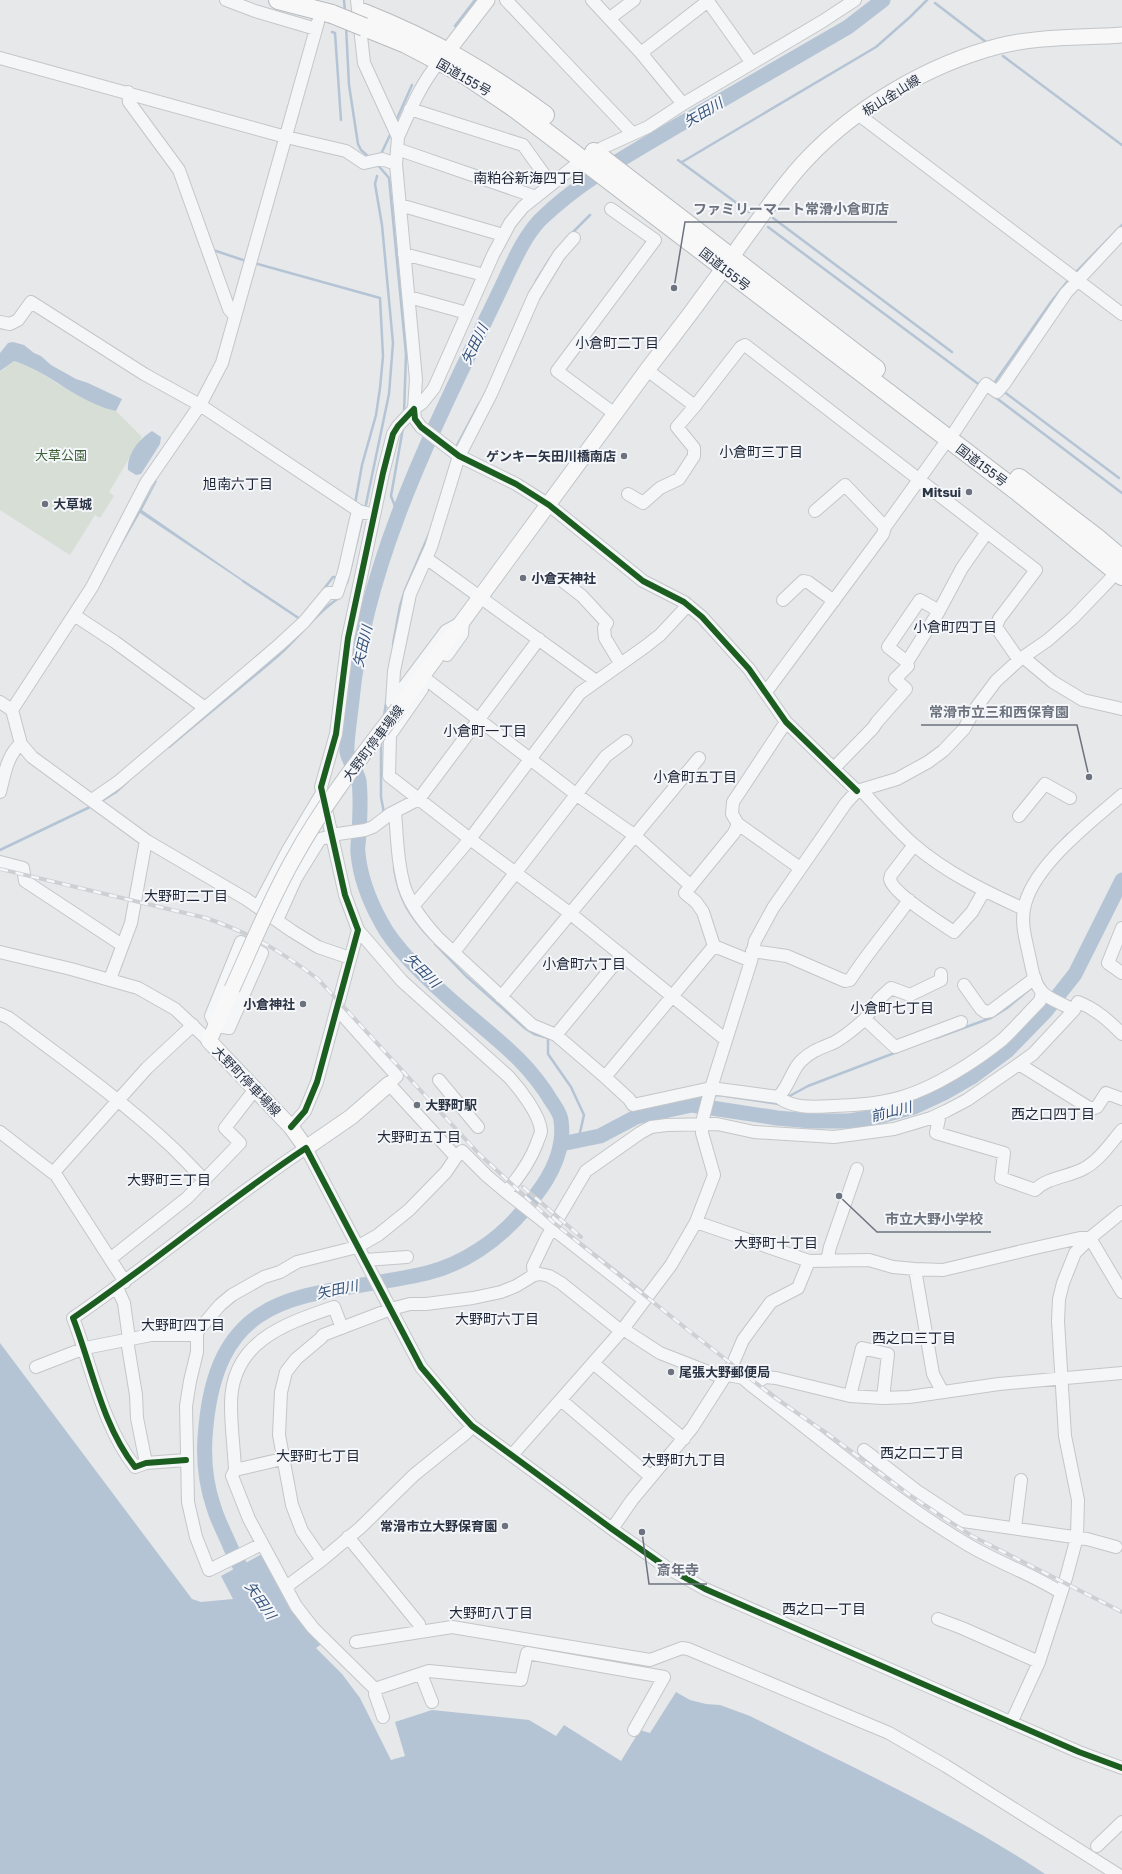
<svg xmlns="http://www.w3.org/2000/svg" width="1122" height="1874" font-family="'Golos Text','Noto Sans JP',sans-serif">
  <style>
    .green { fill: #d6ded6 }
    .water { fill: #b4c4d5 }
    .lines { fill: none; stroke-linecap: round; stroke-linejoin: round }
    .stream { stroke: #b4c4d5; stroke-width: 2.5 }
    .river { stroke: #b4c4d5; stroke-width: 15 }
    .minor-casing { stroke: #c4c6c8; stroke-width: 14 }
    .major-casing { stroke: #c2c5c8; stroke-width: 17 }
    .highway-casing { stroke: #b8bbbf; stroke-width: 20 }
    .minor { stroke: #f5f6f7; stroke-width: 12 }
    .major { stroke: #f8f8f8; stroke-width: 15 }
    .highway { stroke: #f8f8f8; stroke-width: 18 }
    .rail-casing { stroke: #cecfd2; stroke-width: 4 }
    .rail { stroke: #f4f6f9; stroke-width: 2.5; stroke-dasharray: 8; stroke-linecap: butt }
    .major-bridge-casing { stroke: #c2c5c8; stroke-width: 17; stroke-linecap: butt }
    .highway-bridge-casing { stroke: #b8bbbf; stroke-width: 20; stroke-linecap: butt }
    .major-bridge { stroke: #f8f8f8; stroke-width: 15 }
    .highway-bridge { stroke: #f8f8f8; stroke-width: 18 }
    .cycleway-casing { stroke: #f4f6f9; stroke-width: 8 }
    .cycleway { stroke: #1b5e20; stroke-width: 6 }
    .poi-dot { fill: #6c737f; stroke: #f4f6f9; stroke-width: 1.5 }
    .labels { text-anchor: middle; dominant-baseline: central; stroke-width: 4; stroke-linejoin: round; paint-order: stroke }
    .street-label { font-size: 13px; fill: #2b3445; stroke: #f4f6f9 }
    .park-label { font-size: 13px; fill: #3f6138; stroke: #f4f6f9 }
    .poi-label { font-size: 13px; font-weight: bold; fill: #2b3445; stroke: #f4f6f9; text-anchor: end }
    .water-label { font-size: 14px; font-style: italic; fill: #34527a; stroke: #f4f6f9 }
    .neighbourhood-label { font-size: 14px; fill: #1d2536; stroke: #f4f6f9 }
    .leader { fill: none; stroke: #6c737f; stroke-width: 1.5 }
    .callout-dot { fill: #6c737f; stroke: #f4f6f9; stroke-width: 1.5 }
    .callout-label { font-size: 14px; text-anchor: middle; font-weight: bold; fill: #6c737f; stroke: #f4f6f9; stroke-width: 4; stroke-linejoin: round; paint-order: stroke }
  </style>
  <rect width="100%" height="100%" fill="#e6e8ea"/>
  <path class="green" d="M14,361L30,366L58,384L97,405L116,411L142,437L109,492L114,496L100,518L95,515L70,555L0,510V372Z"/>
  <path class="water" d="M13,342L24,345L34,353L41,356L51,365L76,379L88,383L122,399L116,411C78,403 50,372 14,361L0,371V353L8,343Z
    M152,431L161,437L160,444L141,474L136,475L128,470C127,454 139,439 152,431Z
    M153,478L157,481L142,510L246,582L245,583L140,513L119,550L118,549L155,482L152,480Z
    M0,1343L192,1599L201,1602L233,1599L221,1576L262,1554L323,1643L316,1648L342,1674L360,1698L391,1760L405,1756L395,1722L432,1710L529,1720L556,1736L564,1725L621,1761L640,1730L650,1733L676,1692L690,1700L706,1704L720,1705L750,1716C849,1766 952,1812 1045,1874H0Z"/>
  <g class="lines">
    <path class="stream" d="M344,0L345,11
      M935,3L986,42
      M346,26L349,85L358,144L361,150L370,158
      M455,26L475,0
      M332,32L335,33L341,120
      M1003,56L1122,145
      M395,123L412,85
      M381,154L391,133
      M678,160L749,212
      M682,162L876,47L910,17L927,0
      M377,164L389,178L406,354L404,413
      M773,218L952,352
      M768,227L981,386
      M570,235L590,215
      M213,250L246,261
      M254,263L380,298L383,356L380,388L376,415L362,465L355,504
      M1075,273L1122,225
      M536,281L551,257
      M995,382L1051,302L1070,278
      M1003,391L1119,478
      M995,397L1122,493
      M455,449L479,404
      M365,509L389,394L393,343L382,225L375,184L377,176
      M398,514L391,496L403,428
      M243,581L300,619
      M347,583L363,516
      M323,590L333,577L338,578
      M393,644L400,606L405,590L429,534
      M384,716L387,697
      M381,741V797L384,813
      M169,747C205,716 243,686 279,655C299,637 317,612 339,598
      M100,802L116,792L128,781
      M1058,845L1068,834
      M0,850L92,806
      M394,868C399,900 410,917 432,940
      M435,944L466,976L526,1029L534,1034L548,1038V1054L571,1087L584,1115L578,1141
      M936,1038L991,1018L1007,1008L1031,988
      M713,1096L719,1095L779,1104
      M786,1098L808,1086L897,1052
      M692,1105L700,1098L706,1097"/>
    <path class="river" d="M561,1144L600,1136L636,1117L692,1105L777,1118L811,1121H849L881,1116L914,1107L944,1093L972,1077L1007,1051L1045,1012L1075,974L1122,880
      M250,1583C242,1571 236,1559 230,1546C225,1534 218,1521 214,1508C205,1482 203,1452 206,1426C220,1279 317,1299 427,1273C464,1264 498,1240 522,1212C540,1191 557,1169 561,1141C562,1134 562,1127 561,1120C560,1113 556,1108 552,1102C529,1063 499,1041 466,1013C440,991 396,951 381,922C370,902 360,876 358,853C357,849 359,838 359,833C360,816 361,797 359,781C357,771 349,762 347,752C346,742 351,712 352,700C364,574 422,452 477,338C487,317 498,295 508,273C517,254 526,235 540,220C580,181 630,154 677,126C734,93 791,60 848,27L883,0"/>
    <defs>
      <path id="minor" d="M226,0L255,11L316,29
        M357,0L364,63L398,137L396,164L416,379L414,409
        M506,0L632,133
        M592,0L641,53L683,104
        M707,0L752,63
        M610,18L634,0
        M641,53L708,1
        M0,58L286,137L346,151L364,163L382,159L396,164
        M128,92L129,102L179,170L229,309L235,316
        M410,109L523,145L551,184
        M859,115L1122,314
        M398,137C410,111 420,85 439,62
        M397,149L536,197
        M400,205L503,235
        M611,209L655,240L557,371L615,414
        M404,254L484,275
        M409,297L467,313
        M0,322L10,324L18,320L31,302L144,374L200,405L359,511L374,515
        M647,370L695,406L741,347L745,345L1036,570L999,619L996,627L1019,660
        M414,409L422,403L434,388L493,255L510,223L523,207L577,164L602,148L648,127L683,104L823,21L855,0
        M955,431L986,384L997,392L1004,384L1066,293L1122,233
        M628,494L643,503L660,488L679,479L694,456V448L677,427L695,406
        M815,511L845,485L885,527
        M426,558L596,681
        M560,579L582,596L607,623L604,628L605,638L620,663
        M783,600L803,581L808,582L834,601
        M74,615L115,642L205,708
        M447,655L462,634L463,621
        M1023,657L1053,682L1083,700L1122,709
        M907,662L888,647L920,600L939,611
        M427,680L577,795L634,835L691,886
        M422,689L390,735L389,776L470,839L571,914L726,1040
        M766,692L883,534L885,527L948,439
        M0,702L12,710L21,744L32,757L147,841L246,899L292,931L318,947L350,958
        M392,703L394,671L410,594L431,547L459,456L491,394L534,296L559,255L574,238
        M392,703L446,631L459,624
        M12,710L92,587L146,483L200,405L222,363L318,22
        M834,768L873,728L877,722L906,689L895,679L908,666L907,662L939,611L962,568L987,532
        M862,791C879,809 895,828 913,844C945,872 986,892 1024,909
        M0,792C4,777 7,754 21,744
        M1122,795C1091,822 1031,867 1024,909C1021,925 1026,940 1029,955C1032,967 1033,982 1042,992C1048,999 1065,1005 1074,1010L1078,1002C1096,1009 1109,1021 1122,1034
        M92,800L118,782L279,645L304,622L328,593H337L344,572L358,510
        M395,813C397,834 397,856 402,877C406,901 423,922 439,939L532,1025L556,1035L605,1077L629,1099L633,1105L711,1088L778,1097C789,1087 791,1071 801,1061C811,1051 821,1048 833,1043C845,1037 855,1028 865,1019
        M1019,816L1045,784L1070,798
        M738,824L800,868
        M331,835L365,830L373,827L390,814L419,799L539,639
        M914,845L891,875L890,879C892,893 941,923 954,932L972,912L984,891
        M0,862L23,868L25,881L122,945
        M414,905L470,839L580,693L646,646L660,635L688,605
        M258,907L288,850L322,793
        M277,920L296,878L320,839L332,836
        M1122,928L1108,963L1122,973
        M358,930L402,981L509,1077C520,1089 540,1115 541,1131C541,1134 538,1139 537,1143C530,1162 520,1176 506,1192L487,1176L462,1151L456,1157
        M241,942L262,953L229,1028L216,1026L211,1016Z
        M714,946L751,961
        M752,951L787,956L845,981L850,980C868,952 890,927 909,900
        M0,952L71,969L138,988L175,1009L209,1041
        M454,952L606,756L626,741
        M941,974V980L910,995L891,988L879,999L865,1019L895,1047L961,1022
        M110,979L131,923L145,846L147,841
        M964,985L981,1009L985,1012L991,1011L1035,978
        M501,997L699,758
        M1074,1010L1033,1054L1019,1064L1091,1109L1097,1107L1106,1093L1122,1099
        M0,1014L9,1018C65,1060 123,1101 173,1148C184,1159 195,1170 205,1181
        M556,1035L622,955
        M605,1077L714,946L703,912L696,902L685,893L734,833L738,824L732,814L733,802L786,722
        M439,1080L478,1127
        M778,1097C794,1109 814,1107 833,1106C857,1105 880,1104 902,1097C934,1088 976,1061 1002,1040C1015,1028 1027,1014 1040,1001L1042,992
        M940,1114L936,1133L1004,1153L1001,1178L1035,1190C1048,1177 1068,1177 1083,1169C1099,1161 1110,1144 1122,1130
        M291,1127L305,1111L317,1082L358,930L345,895L321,787L336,734L348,638L383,473L393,434L398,426L414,409L415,419L421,427L459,456L516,484L549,505L643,581L684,602L702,617L749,669L786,722L857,791
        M0,1132L53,1173L54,1172L125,1282
        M54,1172L147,1068L193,1025
        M506,1192L644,1300
        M696,1222L809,1261L869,1260L893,1267L915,1269L943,1270L1035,1248L1080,1238H1090
        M1090,1238L1122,1292
        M110,1259L187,1198L240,1143L225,1128L256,1088
        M365,1260L407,1257
        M827,1261L830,1247L857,1169
        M915,1269L933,1374L942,1391
        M534,1275L533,1266L547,1237L586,1171L640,1133L651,1127L667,1125L717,1124L754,1132L834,1137L894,1129L931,1118L946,1111L967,1100L1019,1064
        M117,1288L124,1303L129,1339
        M342,1328L334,1307C284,1324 230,1342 231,1406C231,1427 234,1448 235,1470L232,1476L249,1519L296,1606L313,1628L375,1689L429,1671L521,1680L527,1653L664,1677L634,1730
        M623,1329L660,1353L724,1378
        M197,1332V1352L190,1381L186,1406L188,1502L196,1537L209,1570L262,1544
        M127,1340L136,1395L137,1418L146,1463
        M593,1363L684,1439
        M36,1367L85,1348L151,1335H191L197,1332L220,1305L232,1295L264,1277L280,1272L297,1262L357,1247L378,1235L409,1210L446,1172L456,1157L389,1084L397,1076L338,1010
        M728,1375L743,1340L771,1302L798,1288L809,1261
        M752,1386C822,1439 890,1498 965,1543C996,1562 1030,1573 1060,1592
        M850,1396L862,1348L888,1354L883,1398
        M561,1400L651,1477
        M472,1426L466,1433L414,1475L360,1528L322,1560L302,1531L292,1505L279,1435L281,1392L286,1372L296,1359L321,1338L323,1335L391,1309L410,1304H426L473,1298L501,1292L516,1286L534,1275L540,1274L549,1276L561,1283L621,1331
        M864,1450L917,1491L963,1521L1087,1539L1116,1547
        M512,1455L623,1329L671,1265L696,1222L714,1175L702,1133V1122L711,1088L751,961L755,941L773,908L846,803L857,791L897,779L928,762L943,751L964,729L975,709L996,681L1019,660L1048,640L1073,618L1121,568
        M186,1460L146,1463L135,1467C102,1425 92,1367 73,1318C153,1263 226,1201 306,1148L421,1367L460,1413L472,1426L612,1529L666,1567L705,1589L1079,1752L1122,1768
        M235,1470L282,1459
        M1015,1528L1021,1480
        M612,1529L632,1500L692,1428L724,1378L728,1375L743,1378L752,1386L765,1377L776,1378L850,1396L883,1398L909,1397L999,1384L1122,1373
        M348,1537L419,1624L420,1632
        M286,1587L322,1560
        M938,1619L962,1628L1039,1662
        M356,1642L452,1627L650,1660L682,1648L688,1649L889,1733L946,1766L1117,1874
        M421,1674L432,1702
        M375,1689V1694L383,1717
        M1011,1723L1039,1662L1066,1578L1077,1537L1078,1500L1065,1436L1058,1321L1059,1299L1063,1283L1075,1253L1090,1238L1122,1212
        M1097,1846L1122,1822"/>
      <path id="major" d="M440,61L487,0
        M398,709L647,370C680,328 712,285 743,241C764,213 783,184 807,159C857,106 930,64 999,46C1039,36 1081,38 1122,35
        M232,989L209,1041L291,1127L306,1148L351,1117L389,1084"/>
      <path id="highway" d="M278,0L332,14
        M364,13C432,40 486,71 545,115
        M364,27L406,44L467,76L517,110L1017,491L1122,576
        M594,152L876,369
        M1019,478L1097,538L1122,559"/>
    </defs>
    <use href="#minor" class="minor-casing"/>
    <use href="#major" class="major-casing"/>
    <use href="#highway" class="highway-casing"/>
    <use href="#minor" class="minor"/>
    <use href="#major" class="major"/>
    <use href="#highway" class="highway"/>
    <defs>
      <path id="rail" d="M0,869L206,918C252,934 279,950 318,979L479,1154L553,1222L688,1330L774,1397L832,1437L911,1496L944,1518L972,1536L1122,1612
        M523,1187L581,1237"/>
    </defs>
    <use href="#rail" class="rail-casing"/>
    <use href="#rail" class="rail"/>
    <defs>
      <path id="major-bridge" d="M232,989C252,945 270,900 294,858C323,805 361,757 398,709"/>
      <path id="highway-bridge" d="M332,14L364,27"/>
    </defs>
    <use href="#major-bridge" class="major-bridge-casing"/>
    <use href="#highway-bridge" class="highway-bridge-casing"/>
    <use href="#major-bridge" class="major-bridge"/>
    <use href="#highway-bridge" class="highway-bridge"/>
    <defs>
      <path id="cycleway" d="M291,1127L305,1111L317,1082L358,930L345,895L321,787L336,734L348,638L383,473L393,434L398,426L414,409L415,419L421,427L459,456L516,484L549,505L643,581L684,602L702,617L749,669L786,722L857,791
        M186,1460L146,1463L135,1467C102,1425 92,1367 73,1318C153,1263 226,1201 306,1148L421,1367L460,1413L472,1426L612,1529L666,1567L705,1589L1079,1752L1122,1768"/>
    </defs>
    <use href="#cycleway" class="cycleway-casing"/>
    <use href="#cycleway" class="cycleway"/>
  </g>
  <g class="poi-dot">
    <circle cx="624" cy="456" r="4"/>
    <circle cx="969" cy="492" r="4"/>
    <circle cx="45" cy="504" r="4"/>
    <circle cx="523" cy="578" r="4"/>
    <circle cx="303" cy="1004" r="4"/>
    <circle cx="417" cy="1105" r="4"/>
    <circle cx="671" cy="1372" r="4"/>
    <circle cx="505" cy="1526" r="4"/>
  </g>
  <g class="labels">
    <g class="street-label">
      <text transform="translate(464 77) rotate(30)">国道155号</text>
      <text transform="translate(891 95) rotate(-32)">板山金山線</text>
      <text transform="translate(725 269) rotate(38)">国道155号</text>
      <text transform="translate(982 465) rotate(37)">国道155号</text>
      <text transform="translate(373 743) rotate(-53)">大野町停車場線</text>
      <text transform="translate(247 1081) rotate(46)">大野町停車場線</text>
    </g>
    <g class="park-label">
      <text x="61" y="455">大草公園</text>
    </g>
    <g class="poi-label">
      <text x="616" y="456">ゲンキー矢田川橋南店</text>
      <text x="961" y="492">Mitsui</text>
      <text x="53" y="504" text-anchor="start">大草城</text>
      <text x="531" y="578" text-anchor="start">小倉天神社</text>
      <text x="295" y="1004">小倉神社</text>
      <text x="425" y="1105" text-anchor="start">大野町駅</text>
      <text x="679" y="1372" text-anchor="start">尾張大野郵便局</text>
      <text x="497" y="1526">常滑市立大野保育園</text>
    </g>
    <g class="water-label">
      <text transform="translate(703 112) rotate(-30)">矢田川</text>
      <text transform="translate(474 344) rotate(-64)">矢田川</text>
      <text transform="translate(362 646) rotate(-77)">矢田川</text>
      <text transform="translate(423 970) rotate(45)">矢田川</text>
      <text transform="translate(891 1111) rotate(-14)">前山川</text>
      <text transform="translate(337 1289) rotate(-12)">矢田川</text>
      <text transform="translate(261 1600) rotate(55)">矢田川</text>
    </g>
    <g class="neighbourhood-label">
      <text x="529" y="177">南粕谷新海四丁目</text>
      <text x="617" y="342">小倉町二丁目</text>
      <text x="761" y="451">小倉町三丁目</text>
      <text x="238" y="483">旭南六丁目</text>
      <text x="955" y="626">小倉町四丁目</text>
      <text x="485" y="730">小倉町一丁目</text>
      <text x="695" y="776">小倉町五丁目</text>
      <text x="186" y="895">大野町二丁目</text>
      <text x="584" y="963">小倉町六丁目</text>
      <text x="892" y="1007">小倉町七丁目</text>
      <text x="1053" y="1113">西之口四丁目</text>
      <text x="419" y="1136">大野町五丁目</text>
      <text x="169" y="1179">大野町三丁目</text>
      <text x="776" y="1242">大野町十丁目</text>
      <text x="497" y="1318">大野町六丁目</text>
      <text x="183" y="1324">大野町四丁目</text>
      <text x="914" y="1337">西之口三丁目</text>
      <text x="922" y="1452">西之口二丁目</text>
      <text x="318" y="1455">大野町七丁目</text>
      <text x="684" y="1459">大野町九丁目</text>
      <text x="824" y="1608">西之口一丁目</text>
      <text x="491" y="1612">大野町八丁目</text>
    </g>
  </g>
  <path class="leader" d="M674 288L685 222H897M1089 777L1077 725H921M839 1196L877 1232H991M642 1532L649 1584H707"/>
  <g class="callout-dot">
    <circle cx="674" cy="288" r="4"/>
    <circle cx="1089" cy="777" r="4"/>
    <circle cx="839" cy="1196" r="4"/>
    <circle cx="642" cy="1532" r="4"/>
  </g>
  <g class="callout-label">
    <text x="791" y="214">ファミリーマート常滑小倉町店</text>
    <text x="999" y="717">常滑市立三和西保育園</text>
    <text x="934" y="1224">市立大野小学校</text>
    <text x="678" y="1575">斎年寺</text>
  </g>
</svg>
